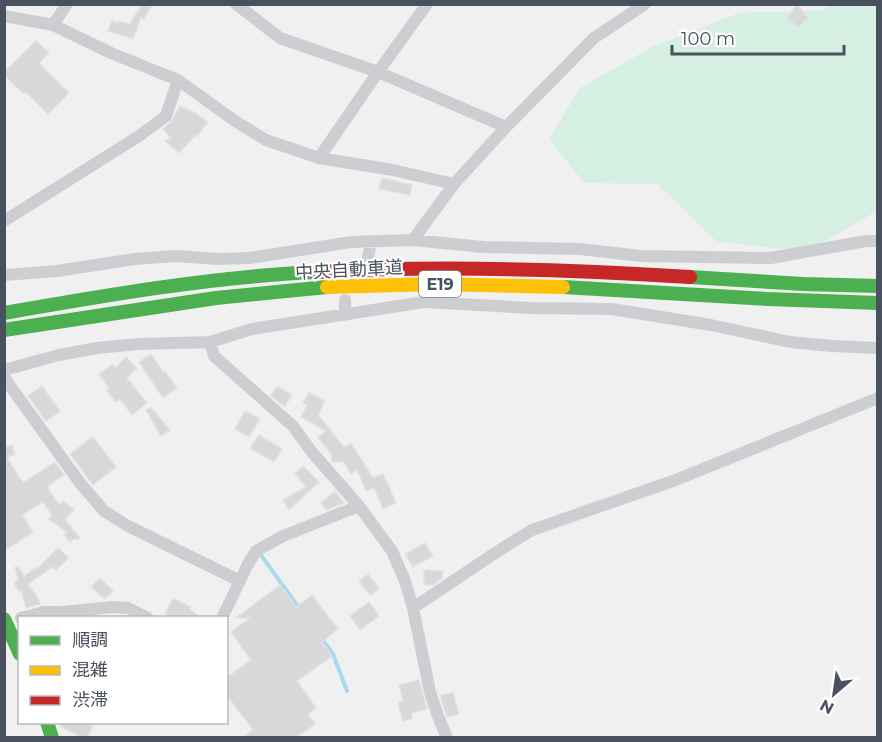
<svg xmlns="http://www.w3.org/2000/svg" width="882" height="742" font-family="Montserrat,'Noto Sans JP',sans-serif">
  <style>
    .green { fill: #d5efe2 }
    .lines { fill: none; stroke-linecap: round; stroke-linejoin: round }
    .stream { stroke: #aad9ed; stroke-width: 4 }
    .building { fill: #d8d8da; stroke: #e2e2e3; stroke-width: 1.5 }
    .street { stroke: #ccced1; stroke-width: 12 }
    .fast { stroke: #4caf50; stroke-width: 14 }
    .slow { stroke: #ffc107; stroke-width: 14 }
    .jam { stroke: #c62828; stroke-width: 14 }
    .labels { text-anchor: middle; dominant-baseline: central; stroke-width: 4.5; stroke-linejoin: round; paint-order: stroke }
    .shield { fill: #fff; stroke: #7f858e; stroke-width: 1.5 }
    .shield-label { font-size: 16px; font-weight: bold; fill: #48515d }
    .street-label { font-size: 18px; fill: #48515d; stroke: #fff }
  </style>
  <rect width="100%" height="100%" fill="#f1f0f0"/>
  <path class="green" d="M828,5H877V211L806,252L716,241L657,184L584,183L549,139L580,88L652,47L739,13L824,10Z"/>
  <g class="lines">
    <path class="stream" d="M261,555L299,608
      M321,638L333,654L347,691"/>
  </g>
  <path class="building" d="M142,4H153L144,19L141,17L133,39L108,31L112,20L118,23L119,21L130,24Z
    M797,5L808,17L799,28L787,18Z
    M36,41L49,53L39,63L69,93L48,114L26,92L24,94L4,75V72Z
    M180,106L185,109L186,108L192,112V111L208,122L197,136L196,135L179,153L165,141L171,138L163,129L171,122Z
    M382,178L412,185L410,195L379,189Z
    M151,354L163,372L165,371L177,388L163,398L139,362Z
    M126,357L137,368L127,378L147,403L132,415L120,399L116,402L107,391L109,388L99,374L113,364L115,368Z
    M42,386L60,411L46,421L28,396Z
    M277,386L292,395L285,407L271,396Z
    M309,392L325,401L318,416L320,417L344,447L351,443L373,478L383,474L396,503L383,509L374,488L366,491L357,470L351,474L344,462H332L331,454L318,437L326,431L301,417L307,405L303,403Z
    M151,407L170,430L161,436L146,410Z
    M245,411L260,419L249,437L235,429Z
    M259,435L282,449L274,462L250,448Z
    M93,437L116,467L93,485L70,454Z
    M12,445L15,454L7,458L23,483L55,462L64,475L47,487L59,505L63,501L74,509L65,520L80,538L77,540L75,538L70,542L64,534L67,532L49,519L52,515L43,502L22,515L33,532L4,551V448Z
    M303,466L319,482L289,510L283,500L306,487L295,473Z
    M335,491L344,503L326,510L321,503Z
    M425,543L433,556L413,567L405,554Z
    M58,548L69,558L56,570L53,567L28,584L38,598L40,604L26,608L21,591L19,592L14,583L18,580L15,567L18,566L24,576L36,568L37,569Z
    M424,570L443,571L442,578L433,585H424Z
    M368,574L379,588L370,595L359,581Z
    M100,578L113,591L104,599L91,587Z
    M280,585L296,607L312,595L338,629L322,642L332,656L297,681L316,708L308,714L315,724L295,738H242L253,730L226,694V678L251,660L231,632L250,618H236Z
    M173,598L191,607L190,609L201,618H172L165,614Z
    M369,602L379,616L360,630L350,616Z
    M419,680L427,709L411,713L412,719L403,721L398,702L403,701L399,685Z
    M453,692L459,714L447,717L440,696Z
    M59,723H94L87,738H82L60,726Z"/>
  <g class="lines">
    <path class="street" d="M236,4L280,38L378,72L506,127
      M4,16L53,25L111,53L178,80L235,121L266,140L319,158L393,170L454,184
      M53,25L67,4
      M319,158L378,72L427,4
      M4,221L139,136L166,116L178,80
      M413,240L454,184L506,127L594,38L645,4
      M368,258L371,242
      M4,275L57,271L135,259L176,256L217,259L250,258L351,242L413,240L483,247L580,249L641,256L771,258L866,241H878
      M345,300V315
      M210,342L214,356L293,426L311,451L359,506L392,551L405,581L413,608L430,692L438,716L447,738
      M4,370L59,355L97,348L139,344L210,342L252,329L424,302L532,308L612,309L711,325L790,342L832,346L878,348
      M4,376L8,383L80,483L104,511L128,526L240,581
      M413,608L495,553L532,530L673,481L878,398
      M21,618L43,612H63L112,607L128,608L148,618
      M222,618L248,564L256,551L283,536L359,506"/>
    <path class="fast" d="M690,277L803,284L878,286
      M563,287L768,299L878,303
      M4,313C107,295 211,277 315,272
      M4,330L216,298L327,287
      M4,619L20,654
      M47,722L52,738"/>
    <path class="slow" d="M327,287L437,284L563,287"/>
    <path class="jam" d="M315,272C441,265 565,269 690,277"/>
  </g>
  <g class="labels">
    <rect class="shield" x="419" y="271" width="42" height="26" rx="4.5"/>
    <g class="shield-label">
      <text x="440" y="284">E19</text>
    </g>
    <g class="street-label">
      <text transform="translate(349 270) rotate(-3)">中央自動車道</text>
    </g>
  </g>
  <rect width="882" height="742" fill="none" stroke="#48515d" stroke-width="12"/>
  <rect x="18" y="616" width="210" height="108" fill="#ffffff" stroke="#b6b9be" stroke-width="1.5"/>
  <rect x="30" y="636" width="30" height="9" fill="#4caf50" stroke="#b6b9be" stroke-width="1.5"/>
  <text x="72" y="646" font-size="18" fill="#48515d">順調</text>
  <rect x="30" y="666" width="30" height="9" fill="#ffc107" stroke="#b6b9be" stroke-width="1.5"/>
  <text x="72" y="676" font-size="18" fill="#48515d">混雑</text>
  <rect x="30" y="696" width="30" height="9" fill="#c62828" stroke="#b6b9be" stroke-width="1.5"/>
  <text x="72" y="706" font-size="18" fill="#48515d">渋滞</text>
  <g transform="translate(834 694) rotate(209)" stroke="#ffffff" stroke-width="4.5" paint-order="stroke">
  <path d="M0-4.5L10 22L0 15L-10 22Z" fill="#48515d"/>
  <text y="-9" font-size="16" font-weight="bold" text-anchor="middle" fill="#48515d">N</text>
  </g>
  <path d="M672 45v9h172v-9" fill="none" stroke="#48515d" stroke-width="3"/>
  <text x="681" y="45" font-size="18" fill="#48515d" stroke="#ffffff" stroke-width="4.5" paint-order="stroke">100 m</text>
</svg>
